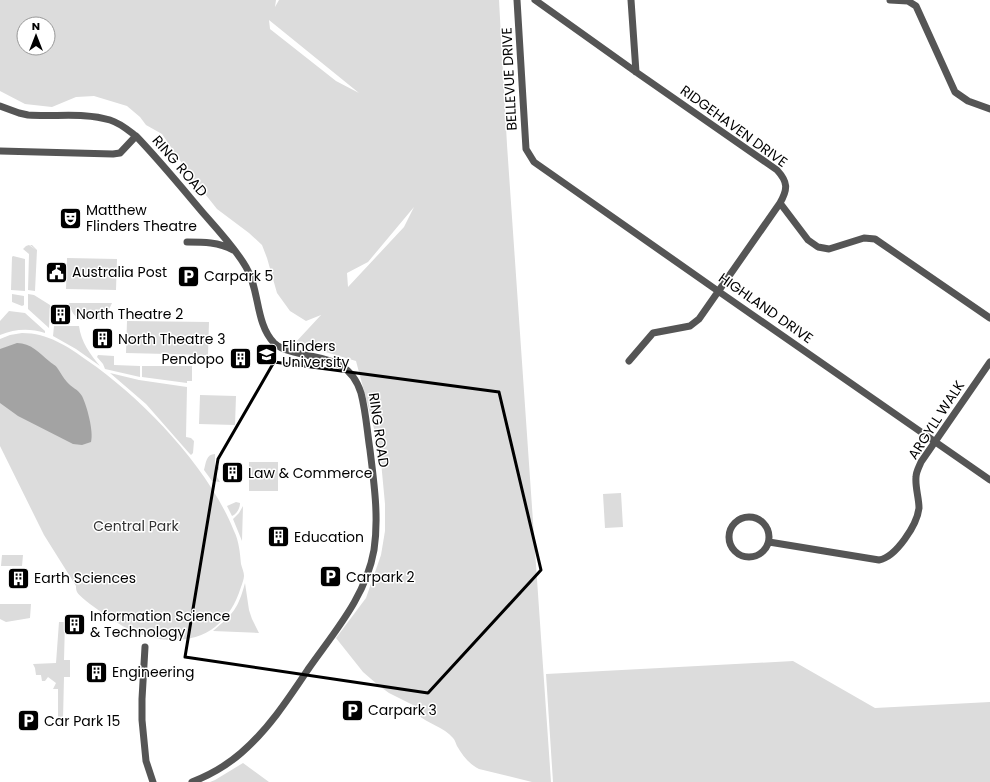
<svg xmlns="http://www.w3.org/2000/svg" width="990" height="782" font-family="Poppins,sans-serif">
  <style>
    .green { fill: #dcdcdc; fill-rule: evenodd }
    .water { fill: #a3a3a3 }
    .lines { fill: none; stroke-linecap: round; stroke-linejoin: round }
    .minor { stroke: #555; stroke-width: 7 }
    .marked { fill: none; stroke: #000; stroke-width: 3; stroke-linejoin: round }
    .labels { text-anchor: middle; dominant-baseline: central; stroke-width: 3; stroke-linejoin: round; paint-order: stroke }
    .street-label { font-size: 14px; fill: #000; stroke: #fff }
    .poi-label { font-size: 14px; fill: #000; stroke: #fff; text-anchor: start }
    .park-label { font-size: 14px; fill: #333; stroke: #fff }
  </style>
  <rect width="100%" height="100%" fill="#fff"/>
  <path class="green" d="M0,0H276L275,7L279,0H499L507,145L551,782H532L479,769C469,764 463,756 457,746C456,744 455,740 453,738C444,727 428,724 418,715L419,711L417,707L389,693L378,685L363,672L336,638L366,598L381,555L385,531V504L380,451L356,361L295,343L321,315L306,321L290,311L277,293L267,258L262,245L249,233L217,209L190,175L162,134L146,125L140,117L127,106L94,96L76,97L52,107L25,104L0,91ZM269,20L359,93L336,81L270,29ZM24,24H48V48H24ZM414,207L404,227L348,287L347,273L368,262Z
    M29,245L36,250L30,245H32L37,250L35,291L28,290L29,254L23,249L26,246Z
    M13,256L25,259V291L11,290L12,257Z
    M67,258L117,259L116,290L66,289Z
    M12,294L24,296V305L22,306L12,302Z
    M28,294L34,295L50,305L49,328L28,309Z
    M69,303H112L104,320H82C74,317 71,311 69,303Z
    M9,311L25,313L45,331V333C29,328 15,329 0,335V321Z
    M127,321L209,322L208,355L126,353Z
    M54,326H79C81,342 90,354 100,366L76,349L53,336Z
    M22,333C48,333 67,346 88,361C143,399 209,468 234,531C239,541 240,553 241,564C242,568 244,572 244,576C244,579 242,584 241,587C235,605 229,615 215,627C192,645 159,642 134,632C124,628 81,600 77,592C76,590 76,588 76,586L44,535L0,446V339L10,335Z
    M98,355L114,356V365L140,366V377L105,369L103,364L97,357Z
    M142,366H192V381H187V383L142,377Z
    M110,373L139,380L187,387L186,437L191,438L194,441L193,453L191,455L189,453L146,404Z
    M200,395L236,396L235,425L199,424Z
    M215,454V465L219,467V470H217V477L220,482L212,481L204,470C206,463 206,454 215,454Z
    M249,462H278V491H249Z
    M621,493L623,527L605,528L603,494Z
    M236,502L240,503C240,508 237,514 232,516L227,506Z
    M243,506L242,541L233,519L239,513Z
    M2,555H23L22,566H1Z
    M245,583L249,610L252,619L259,633L213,631C233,614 238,609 245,583Z
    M0,604H31L30,618L6,622L0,619Z
    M59,622H65L64,660H70V677H64L63,720L69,721L68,722L53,721L52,719H58V689H53L56,683L48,677L45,681H42L41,675H36L35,668L33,664L56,663Z
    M793,661L875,708L990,702V782H553L546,674Z
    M243,763L269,782H210L215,780Z"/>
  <path class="water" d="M17,343C31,343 39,353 49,361C52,364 56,365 58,369C61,373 63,378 67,382C72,388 78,389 82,396C87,406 94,432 91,442L82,445L73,444L18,416L0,403V349Z"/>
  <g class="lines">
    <path class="minor" d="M517,0L526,149L534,162L718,291L990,480
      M535,0L636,72L777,170C788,182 788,189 780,203L808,240L818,247L829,249L864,238L875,239L990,318
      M631,0L636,72
      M890,0L908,1L916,6L955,92L968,101L990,109
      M0,106L19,113L28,115C55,117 84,112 110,120C120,123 128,130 136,136C160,161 182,188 204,214C219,231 235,248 246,267C260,290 255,323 274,343C279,348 286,350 293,352C323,360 350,358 361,393C366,412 367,431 370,450C374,483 379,517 374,550C366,596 335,631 309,668C289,698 268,730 241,753C226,766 210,775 192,782
      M0,151L113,154L120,153L136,136
      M187,242C203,242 219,242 233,250
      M629,361L653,333L690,326L699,319L780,203
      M729 537a20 20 0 1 1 40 0a20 20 0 1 1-40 0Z
      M769,542L879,560C896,557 917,525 919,508C919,498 915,487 916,477C916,472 919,467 921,462L990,362
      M145,647L142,699V720L146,761L153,782"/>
  </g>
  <path class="marked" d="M274,362L499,392L541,570L428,693L185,657L218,459Z"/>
  <defs>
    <symbol id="theatre-square" viewBox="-11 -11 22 22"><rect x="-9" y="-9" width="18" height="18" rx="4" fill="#000" stroke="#fff"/><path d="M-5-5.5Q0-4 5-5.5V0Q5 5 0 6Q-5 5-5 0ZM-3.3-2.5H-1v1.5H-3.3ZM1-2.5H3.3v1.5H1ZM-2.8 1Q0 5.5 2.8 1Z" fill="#fff"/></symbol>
    <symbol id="civic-square" viewBox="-11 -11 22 22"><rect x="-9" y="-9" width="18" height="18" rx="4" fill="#000" stroke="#fff"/><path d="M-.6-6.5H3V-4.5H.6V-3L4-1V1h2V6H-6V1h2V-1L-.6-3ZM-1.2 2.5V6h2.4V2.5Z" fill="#fff"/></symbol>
    <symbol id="parking-square" viewBox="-11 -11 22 22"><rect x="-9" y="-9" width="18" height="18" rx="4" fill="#000" stroke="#fff"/><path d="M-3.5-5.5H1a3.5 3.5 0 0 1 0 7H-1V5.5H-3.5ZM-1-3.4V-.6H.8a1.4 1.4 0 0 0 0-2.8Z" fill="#fff"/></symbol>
    <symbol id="building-square" viewBox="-11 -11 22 22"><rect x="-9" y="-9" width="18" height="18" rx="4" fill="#000" stroke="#fff"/><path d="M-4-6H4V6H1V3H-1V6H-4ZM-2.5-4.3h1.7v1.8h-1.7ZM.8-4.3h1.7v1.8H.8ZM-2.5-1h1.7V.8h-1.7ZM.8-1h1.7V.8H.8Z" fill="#fff"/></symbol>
    <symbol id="university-square" viewBox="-11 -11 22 22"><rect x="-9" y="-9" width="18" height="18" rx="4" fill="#000" stroke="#fff"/><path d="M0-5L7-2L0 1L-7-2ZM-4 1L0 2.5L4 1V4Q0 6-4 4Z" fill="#fff"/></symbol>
  </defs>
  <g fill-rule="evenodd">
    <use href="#theatre-square" x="58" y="206" width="25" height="25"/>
    <use href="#civic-square" x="44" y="260" width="25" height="25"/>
    <use href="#parking-square" x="176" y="264" width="25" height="25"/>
    <use href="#building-square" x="48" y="302" width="25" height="25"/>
    <use href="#building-square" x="90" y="326" width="25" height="25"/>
    <use href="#university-square" x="254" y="342" width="25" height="25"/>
    <use href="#building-square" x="228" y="346" width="25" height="25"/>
    <use href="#building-square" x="220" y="460" width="25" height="25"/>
    <use href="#building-square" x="266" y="524" width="25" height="25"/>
    <use href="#parking-square" x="318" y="564" width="25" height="25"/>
    <use href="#building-square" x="6" y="566" width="25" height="25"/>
    <use href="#building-square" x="62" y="612" width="25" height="25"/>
    <use href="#building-square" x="84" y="660" width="25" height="25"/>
    <use href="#parking-square" x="340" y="698" width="25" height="25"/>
    <use href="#parking-square" x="16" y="708" width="25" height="25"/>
  </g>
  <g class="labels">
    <g class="street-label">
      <text transform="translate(509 79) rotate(-93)">BELLEVUE DRIVE</text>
      <text transform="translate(734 126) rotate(36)">RIDGEHAVEN DRIVE</text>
      <text transform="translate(180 166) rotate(49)">RING ROAD</text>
      <text transform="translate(766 308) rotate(35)">HIGHLAND DRIVE</text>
      <text transform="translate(936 420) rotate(-57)">ARGYLL WALK</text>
      <text transform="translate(379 430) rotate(82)">RING ROAD</text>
    </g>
    <g class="poi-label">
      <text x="86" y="210">Matthew<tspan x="86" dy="16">Flinders Theatre</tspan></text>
      <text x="72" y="272">Australia Post</text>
      <text x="204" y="276">Carpark 5</text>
      <text x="76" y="314">North Theatre 2</text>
      <text x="118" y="339">North Theatre 3</text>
      <text x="282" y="346">Flinders<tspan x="282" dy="16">University</tspan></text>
      <text x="224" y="359" text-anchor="end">Pendopo</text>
      <text x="248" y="473">Law &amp; Commerce</text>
      <text x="294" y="537">Education</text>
      <text x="346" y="577">Carpark 2</text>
      <text x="34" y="578">Earth Sciences</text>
      <text x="90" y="616">Information Science<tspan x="90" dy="16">&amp; Technology</tspan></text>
      <text x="112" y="672">Engineering</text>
      <text x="368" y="710">Carpark 3</text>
      <text x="44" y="721">Car Park 15</text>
    </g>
    <g class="park-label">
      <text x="136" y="526">Central Park</text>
    </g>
  </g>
  <g transform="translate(36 36)"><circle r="19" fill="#ffffff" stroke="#999999"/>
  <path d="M0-3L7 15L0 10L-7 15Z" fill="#000000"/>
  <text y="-6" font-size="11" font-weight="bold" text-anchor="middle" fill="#000000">N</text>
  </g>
</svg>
